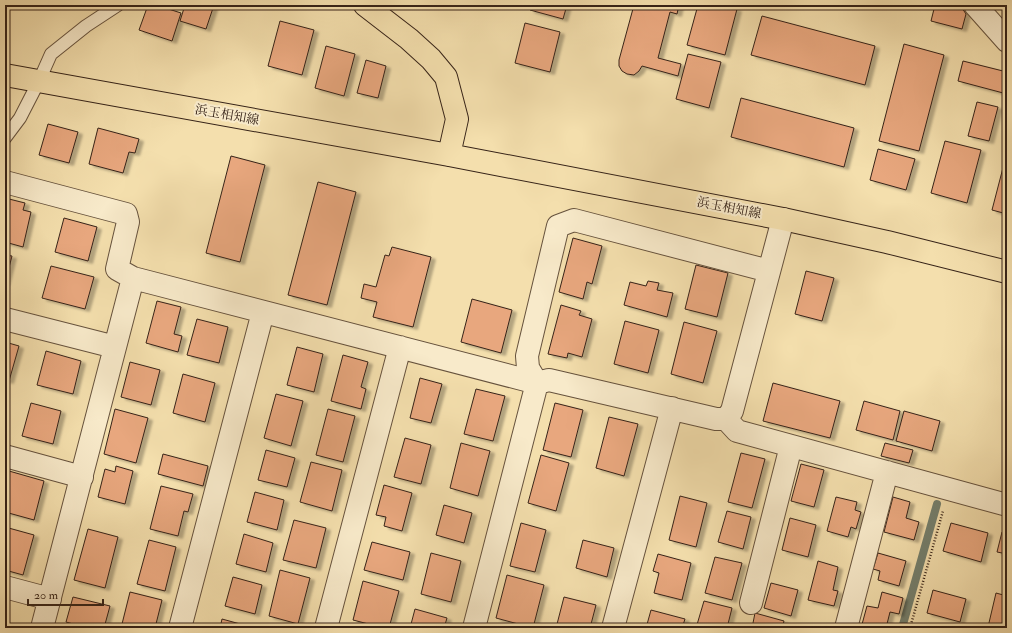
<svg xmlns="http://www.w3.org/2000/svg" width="1012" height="633" font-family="'IM FELL Double Pica','Noto Serif JP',serif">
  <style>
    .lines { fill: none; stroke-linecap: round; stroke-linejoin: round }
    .stream { stroke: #747f6d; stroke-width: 8 }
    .building { fill: #e8a77e; stroke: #362318; filter: url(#shadow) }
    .lane-casing { stroke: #66523d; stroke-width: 14 }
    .street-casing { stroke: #66523d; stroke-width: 24 }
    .primary-casing { stroke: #362318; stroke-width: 24 }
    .path { stroke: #362318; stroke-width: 2.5; stroke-dasharray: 1 2; stroke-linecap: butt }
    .lane { stroke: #f8eaca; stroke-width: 12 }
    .street { stroke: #f8eaca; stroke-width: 22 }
    .primary { stroke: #f4dfad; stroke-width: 22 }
    .labels { text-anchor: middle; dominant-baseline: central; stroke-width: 4; stroke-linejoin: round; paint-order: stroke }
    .street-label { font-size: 13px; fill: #362318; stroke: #f8eaca }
  </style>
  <defs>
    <filter id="shadow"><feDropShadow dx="4.5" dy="2.5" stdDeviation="1" flood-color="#0004"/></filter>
  </defs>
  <rect width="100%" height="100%" fill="#f4dfad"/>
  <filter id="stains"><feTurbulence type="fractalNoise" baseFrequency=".005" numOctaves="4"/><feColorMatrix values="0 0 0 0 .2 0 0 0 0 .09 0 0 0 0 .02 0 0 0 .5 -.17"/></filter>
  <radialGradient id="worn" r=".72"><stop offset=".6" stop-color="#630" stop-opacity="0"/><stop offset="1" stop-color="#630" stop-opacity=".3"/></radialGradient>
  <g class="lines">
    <path class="stream" d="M902,628L937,504"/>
  </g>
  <path class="building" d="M148,5H156L181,13L172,41L139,30Z
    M185,5H214L206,29L180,21Z
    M532,5H567L563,19L530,10Z
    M634,5H679L677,14L670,12L658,58L681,64L678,76L642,66L639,71L634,75L627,74L622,71L619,66V60Z
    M698,5H722L737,9L725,55L687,45Z
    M935,5H960L966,14L962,29L931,21Z
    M762,16L875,46L865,85L751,55Z
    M280,21L314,30L302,75L268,66Z
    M525,23L560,32L550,72L515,63Z
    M904,44L944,55L919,151L879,141Z
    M326,46L355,54L344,96L315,88Z
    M688,54L721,62L709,108L676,99Z
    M366,60L386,66L378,98L357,93Z
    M963,61L1007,72V94L958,81Z
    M741,98L854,128L844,167L731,137Z
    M977,102L998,107L989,141L968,136Z
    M48,124L78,132L69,163L39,155Z
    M98,128L139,139L135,153L129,152L123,173L89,164Z
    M945,141L981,150L967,203L931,193Z
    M878,149L915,159L906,190L870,180Z
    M231,156L265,165L240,262L206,253Z
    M1005,160L1007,161V214L992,210Z
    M318,182L356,192L327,305L288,295Z
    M5,198L25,203L23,210L31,212L23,247L5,242Z
    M64,218L97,227L88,261L55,252Z
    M573,238L602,246L592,284L587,282L583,299L559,292Z
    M392,247L431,257L413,327L373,317L377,302L361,298L364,284L376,287L385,255L389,256Z
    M5,255L12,256L5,283Z
    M696,265L728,273L717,317L685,309Z
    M51,266L94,277L85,309L42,298Z
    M806,271L834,278L822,321L795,314Z
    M648,281L659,283L657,290L673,293L667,317L624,305L630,282L646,286Z
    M472,299L512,310L501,353L461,342Z
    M157,301L181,307L174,334L182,336L178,352L146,343Z
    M561,305L581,311L579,315L592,319L582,357L568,353L567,358L548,354Z
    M197,319L228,327L219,363L187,355Z
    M625,321L659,330L648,373L614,364Z
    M684,322L717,331L703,383L671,374Z
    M5,342L19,346L9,381L5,380Z
    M297,347L323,354L314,392L287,385Z
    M46,351L81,361L73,394L37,385Z
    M343,355L368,362L361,387L366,389L361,409L331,401Z
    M130,362L160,370L151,405L121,397Z
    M183,374L215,383L205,422L173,413Z
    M420,378L442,384L431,423L410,418Z
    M773,383L840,401L830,438L763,421Z
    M476,389L505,396L493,441L464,434Z
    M276,394L303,401L291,446L264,438Z
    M864,401L900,411L893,440L856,430Z
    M31,403L61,411L53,444L22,436Z
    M555,403L583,410L571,457L543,450Z
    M115,409L148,418L136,463L104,454Z
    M328,409L355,416L343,462L316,455Z
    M904,411L940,421L932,451L896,441Z
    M609,417L638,424L624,476L596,468Z
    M405,438L431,445L421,484L394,477Z
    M461,443L490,451L478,496L450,488Z
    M885,443L913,450L909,463L881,456Z
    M266,450L295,458L287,487L258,480Z
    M741,453L765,459L752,508L728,502Z
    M163,454L208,466L203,486L158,474Z
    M541,455L569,463L556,511L528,503Z
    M311,462L342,470L332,511L300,502Z
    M801,464L824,470L814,507L791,501Z
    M116,466L133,471L125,504L98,497L105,469L115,472Z
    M9,471L44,481L34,520L5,512V486Z
    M384,485L412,493L402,531L384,526L386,517L376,515Z
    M161,486L193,494L188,512L184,511L178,536L150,529Z
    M255,492L284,500L277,530L247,522Z
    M680,496L707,503L696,547L669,540Z
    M836,497L857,502L855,510L861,512L856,529L851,527L848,537L827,531Z
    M893,497L910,502L906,518L919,522L914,540L884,532Z
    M444,505L472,513L464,543L436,535Z
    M727,511L751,517L743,549L718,542Z
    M790,518L816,525L808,557L782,550Z
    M294,520L326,528L316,568L283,560Z
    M521,523L546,530L535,572L510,566Z
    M951,523L988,533L981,562L943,551Z
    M5,527L34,535L23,575L5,570Z
    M88,529L118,537L105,588L74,580Z
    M1002,532L1007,534V554L997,552Z
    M244,534L273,543L266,572L236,564Z
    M149,540L176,547L165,591L137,584Z
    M583,540L614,548L607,577L576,568Z
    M372,542L410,552L403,580L364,570Z
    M431,553L461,561L451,602L421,594Z
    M878,553L906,561L899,586L878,580L880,571L873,569Z
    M658,554L691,563L682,600L654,593L659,573L653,571Z
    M715,557L742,563L732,600L705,593Z
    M818,561L838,567L833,590L838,591L834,606L808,600Z
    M280,570L310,578L298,624L269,616Z
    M507,575L544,585L533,628L496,618Z
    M233,577L262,585L255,614L225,606Z
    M363,581L399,591L389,628H384L353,620Z
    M771,583L798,590L791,616L764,608Z
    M933,590L966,599L960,622L927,613Z
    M130,592L162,600L155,628H121Z
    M882,592L903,598L899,614L890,612L886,628H861L867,606L878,608Z
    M996,593L1007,596V628H993L988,627Z
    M73,597L110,606L104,628H88L66,622Z
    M564,597L596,605L590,628H556Z
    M704,601L732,608L727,628H696Z
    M415,609L447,618L444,628H410Z
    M651,610L685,619L682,628H646Z
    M755,613L784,621L782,628H752Z
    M222,619L251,627V628H220Z"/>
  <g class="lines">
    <defs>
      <path id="lane" d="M5,138L20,118L39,81L51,54L86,26L118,5"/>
      <path id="street" d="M975,5L1007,41
        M5,182L126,214L128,222L117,269L133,278L537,383L549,380L716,419H726L732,411L783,219
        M5,319L115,347
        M726,419L737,431L1007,505
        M5,456L82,477
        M5,587L50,599
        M751,603L791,446
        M42,628L133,278
        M180,628L263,312
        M326,628L400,347
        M474,628L537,383L528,368L527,356L558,226L574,220L769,271
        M613,628L672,408
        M846,628L887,472"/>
      <path id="primary" d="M365,5L409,39L431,59L446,77L457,119L449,155
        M5,75L449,155L783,219L887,242L1007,272"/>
    </defs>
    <use href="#lane" class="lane-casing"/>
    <use href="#street" class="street-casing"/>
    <use href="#primary" class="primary-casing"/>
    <path class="path" d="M910,628L943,511"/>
    <use href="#lane" class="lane"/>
    <use href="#street" class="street"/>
    <use href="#primary" class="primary"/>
  </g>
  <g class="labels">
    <g class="street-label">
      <text transform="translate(227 115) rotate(10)">浜玉相知線</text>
      <text transform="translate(729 208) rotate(11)">浜玉相知線</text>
    </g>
  </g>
  <rect width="1012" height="633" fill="none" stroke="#f4dfad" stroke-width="20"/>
  <rect x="6" y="6" width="1000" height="621" fill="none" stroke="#362318" stroke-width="2"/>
  <rect x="10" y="10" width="992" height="613" fill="none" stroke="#362318"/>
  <path d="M28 599v6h75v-6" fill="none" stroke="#362318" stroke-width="2"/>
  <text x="34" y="599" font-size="12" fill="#362318" stroke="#f8eaca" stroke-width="3" paint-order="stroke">20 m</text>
  <rect width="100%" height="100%" filter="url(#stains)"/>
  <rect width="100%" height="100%" fill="url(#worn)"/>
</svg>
